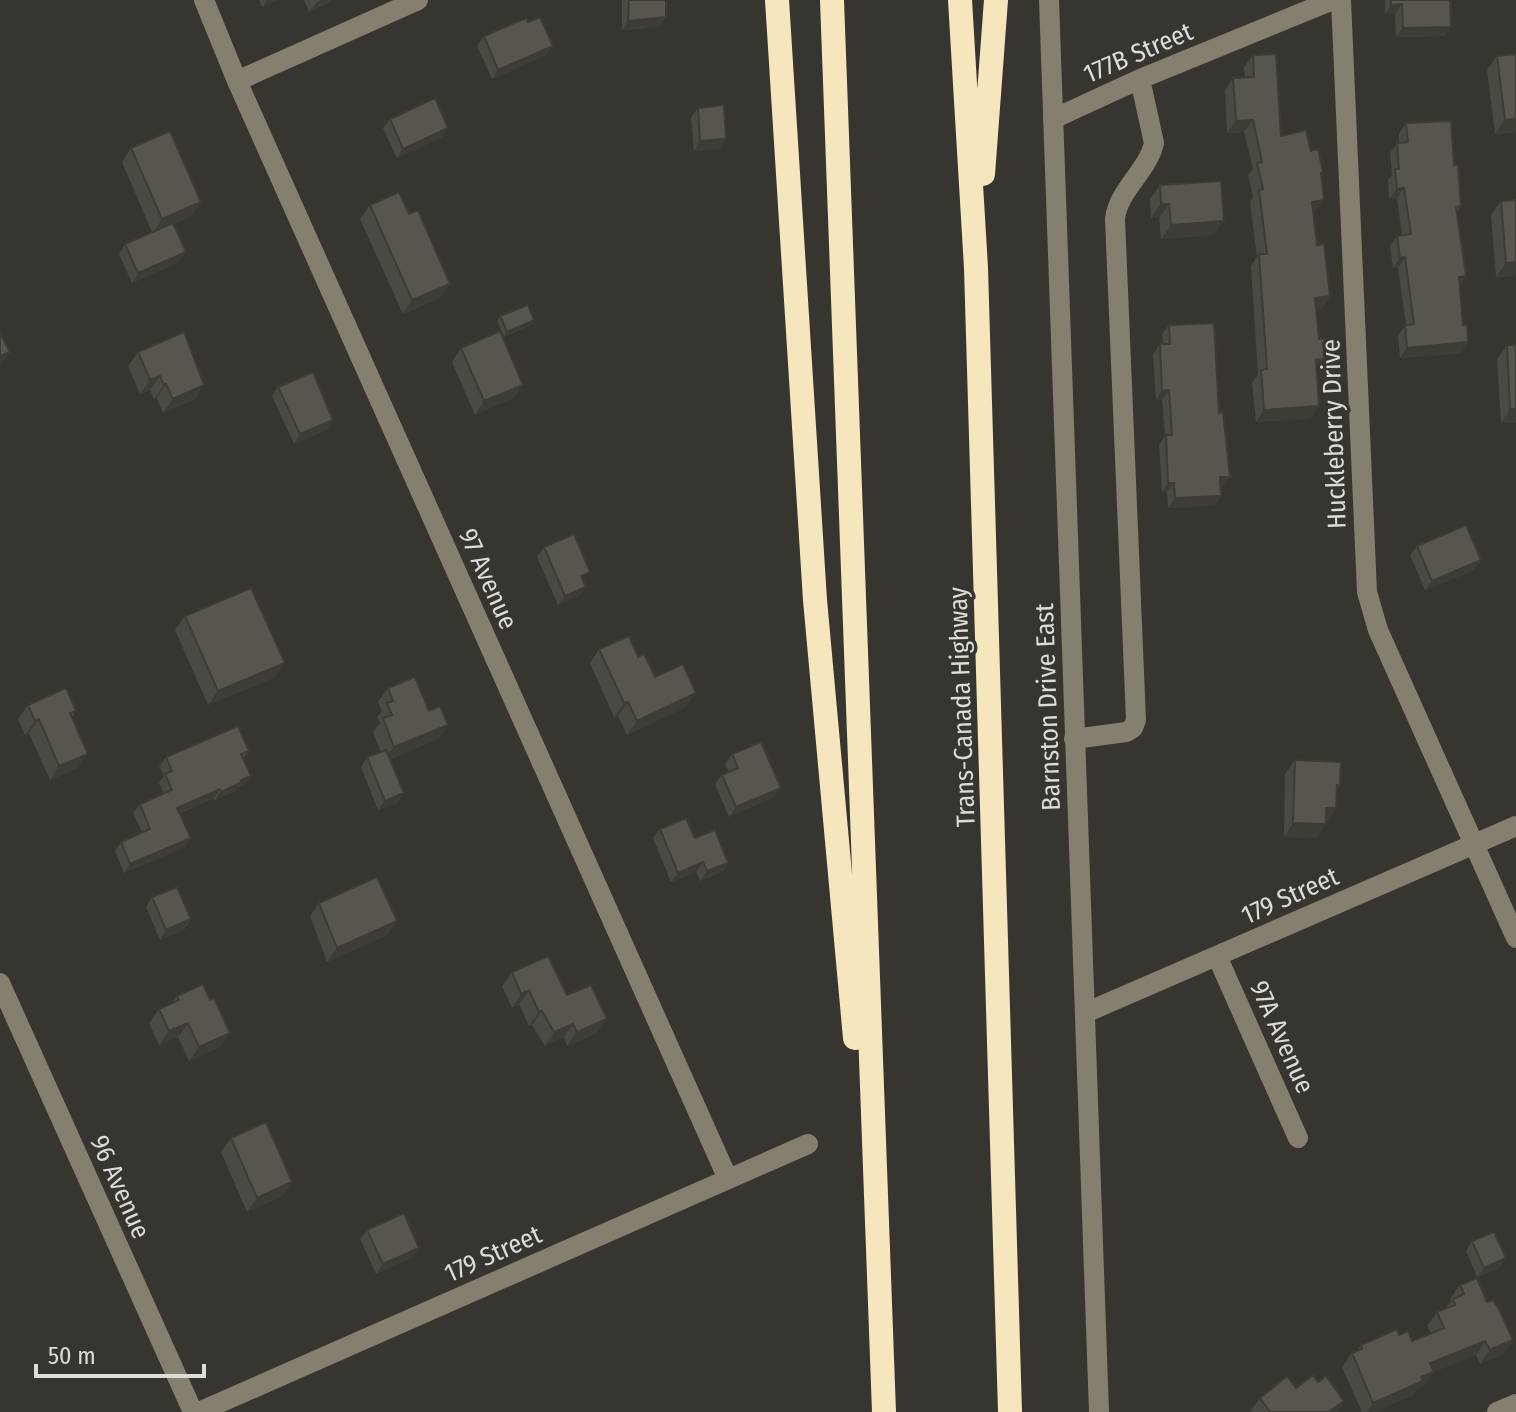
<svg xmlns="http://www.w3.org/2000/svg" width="1516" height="1412" font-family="'Fira Sans Condensed',sans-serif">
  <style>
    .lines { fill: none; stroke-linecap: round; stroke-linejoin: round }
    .minor { stroke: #857f6f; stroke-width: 20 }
    .highway { stroke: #f5e6be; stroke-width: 24 }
    .wall { fill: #4b4943 }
    .shaded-wall { fill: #3d3c37 }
    .building { fill: #57554e; stroke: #3d3c37; stroke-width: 2 }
    .labels { text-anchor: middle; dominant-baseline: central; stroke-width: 7; stroke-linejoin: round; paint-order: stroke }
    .street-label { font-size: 26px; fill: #dedcd8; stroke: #37352f }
  </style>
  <rect width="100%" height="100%" fill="#37352f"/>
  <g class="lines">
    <path class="minor" d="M204,0L237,81L728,1179
      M1049,0L1099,1412
      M1341,0L1367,592L1378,630L1516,938
      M237,81L418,0
      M1053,119L1140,79L1333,0
      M1074,739L1126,732L1133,728L1136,720L1115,219C1118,190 1148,171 1154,143L1140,79
      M1217,956L1298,1138
      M0,983L193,1412
      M1085,1013L1516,826
      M199,1412L808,1144
      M1497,1412L1516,1404"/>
    <path class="highway" d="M777,0L815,600L855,1038
      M832,0L884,1412
      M960,0L976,268L1010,1412
      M983,174L996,0"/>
  </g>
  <path class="wall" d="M259,0H277L262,7Z
    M304,0H331L330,2L309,12Z
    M622,0H666V17L659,27L622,30Z
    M1385,0H1450L1451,27L1444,36L1396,37L1395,14H1385Z
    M484,36L546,55L492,79L477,46Z
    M1516,54V132L1495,134L1487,70L1497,56Z
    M1253,55L1281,136L1311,151L1321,176L1315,212L1313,213L1317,245L1330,296L1322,309H1316L1319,339L1332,358L1323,370L1317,371L1311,418L1256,422L1252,382L1258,375L1251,266L1257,257L1250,202L1253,197L1248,175L1253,169L1244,132L1227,133L1225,90L1233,78L1245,77L1244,67Z
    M698,108L720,149L694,151L691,117Z
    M390,119L442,137L397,158L383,128Z
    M1406,123L1454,165L1461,206L1457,212L1459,286L1463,325L1468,342L1461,353L1400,358L1398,335L1406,325L1398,268H1393L1390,246L1397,236L1402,235L1397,199H1389L1388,180L1392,175L1390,153L1397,143H1399V134Z
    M131,148L201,202L191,216L174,224L179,262L132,283L119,254L125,244L152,232L122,162Z
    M1160,185L1214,235L1161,239L1159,218H1151L1150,199Z
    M1516,200V276L1496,277L1491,215L1501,201Z
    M370,205L409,214L450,284L440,298L403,314L360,219Z
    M500,316L534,320L531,325L504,337L497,321Z
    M1169,325L1219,413L1230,477L1223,486H1221V496L1215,505L1168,508L1167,492H1162L1159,445L1165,436L1162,400H1156L1153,354L1160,344H1163L1162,334Z
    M1507,345L1516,423H1501L1497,359Z
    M461,348L523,385L513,398L475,415L452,362Z
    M138,352L204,385L195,399L163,413L157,398L154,399L150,390L140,394L128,366Z
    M278,387L327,430L294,444L272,396Z
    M1417,546L1481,560L1474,570L1425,590L1410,555Z
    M544,547L586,587L579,596L558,605L537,557Z
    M185,616L275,677L208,705L175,630Z
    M599,649L638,657L655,677L686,707L627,735L618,716L614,717L590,663Z
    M388,688L429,711L448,725L438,739L390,759L404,793L397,803L378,810L361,767L367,757L381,752L373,732L380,723L377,717L382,711L378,702Z
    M28,705L76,711L72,717L78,768L50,780L29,733L25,735L18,719Z
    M249,751L243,759L245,785L238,787L235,791L214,801V798L180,813L185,847L124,873L115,851L121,842L142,832L133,813L140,804L164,794L159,783L164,776L159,766L166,757Z
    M732,754L774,797L729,817L715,784L722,775L729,772L725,764Z
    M1295,760L1340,785L1337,789L1336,808L1316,838L1284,837L1285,774Z
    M660,829L695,838L728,863L722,872L700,881L696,872L671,882L653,838Z
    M152,897L191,919L185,929L160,940L146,907Z
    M319,903L397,921L387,935L327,962L310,916Z
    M512,972L567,995L597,1033L567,1046L564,1037L545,1046L532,1025L529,1026L519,1004L512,1008L502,986Z
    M177,996L210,1000L230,1033L220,1047L189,1061L178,1037L159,1045L149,1023L159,1009L172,1003Z
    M231,1138L292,1182L282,1196L247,1212L221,1152Z
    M367,1230L419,1248L413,1257L376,1274L360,1239Z
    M1472,1241L1506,1258L1499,1268L1477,1277L1466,1251Z
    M1460,1285L1487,1302L1513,1340L1503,1354L1480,1364L1476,1355L1433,1372L1424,1386L1418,1388L1413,1395L1374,1412H1362L1342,1367L1352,1353L1356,1351L1361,1345L1399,1335L1412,1341L1431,1334L1427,1326L1437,1312L1446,1308L1451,1301L1450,1299Z
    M1318,1382L1344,1401L1337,1412H1250L1260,1398Z"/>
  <path class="shaded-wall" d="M267,0H277L262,7Z
    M321,0H331L330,2L309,12L316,3Z
    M1402,4L1395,14H1385L1391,5Z
    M666,17L659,27L622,30L628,21Z
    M1451,27L1444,36L1396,37L1403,28Z
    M553,46L546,55L492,79L498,70Z
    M1516,119V132L1495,134L1505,120Z
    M1253,120L1244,132L1227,133L1236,121Z
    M448,128L442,137L397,158L403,149Z
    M726,139L720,149L694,151L700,141Z
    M1404,188L1397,199H1389L1397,189Z
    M1324,200L1315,212L1303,214L1312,202Z
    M201,202L191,216L153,233L162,219Z
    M1161,204H1169L1159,218H1151Z
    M1224,221L1214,235L1161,239L1171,225Z
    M186,252L179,262L132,283L138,273Z
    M1405,257L1398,268H1393L1400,258Z
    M1516,262V276L1496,277L1506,263Z
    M1466,276L1459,287V277Z
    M450,284L440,298L403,314L412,300Z
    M1330,296L1322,309L1306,310L1315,298Z
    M534,320L531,325L504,337L507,332Z
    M1468,342L1461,353L1400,358L1407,348Z
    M10,352L0,366V356Z
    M1332,358L1323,370L1307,372L1316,360Z
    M160,376L150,390L140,394L150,380Z
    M166,384L157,398L154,399L164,385Z
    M204,385L195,399L163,413L173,399Z
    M523,385L513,398L475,415L484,401Z
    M1169,390L1162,400H1156L1162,391Z
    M1319,406L1311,418L1256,422L1264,410Z
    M1510,409H1516V423H1501Z
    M333,420L327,430L294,444L300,434Z
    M1220,477H1230L1223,486L1214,487Z
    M1168,483H1174L1167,492H1162Z
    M1221,496L1215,505L1168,508L1175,498Z
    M1481,560L1474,570L1425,590L1432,581Z
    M586,587L579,596L558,605L565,596Z
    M285,663L275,677L208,705L218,691Z
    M696,693L686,707L627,735L637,721Z
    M628,702L618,716L614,717L624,703Z
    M39,719L29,733L25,735L35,721Z
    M448,725L438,739L384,761L394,747Z
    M88,754L78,768L50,780L59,766Z
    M251,776L245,785L238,787L235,791L214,801L221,792Z
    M781,788L774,797L729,817L736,807Z
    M220,789L214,798L171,816L177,808Z
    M404,793L397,803L378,810L385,801Z
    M1326,808H1336L1326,822Z
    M1293,823L1326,824L1316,838L1284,837Z
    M191,838L185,847L124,873L130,864Z
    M703,862L696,872L671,882L678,873Z
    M728,863L722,872L700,881L707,871Z
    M191,919L185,929L160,940L166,930Z
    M397,921L387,935L327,962L337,948Z
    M529,990L519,1004L512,1008L521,994Z
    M542,1011L532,1025L529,1026L539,1012Z
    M607,1019L597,1033L567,1046L577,1032Z
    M188,1023L178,1037L159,1045L169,1031Z
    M573,1024L564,1037L545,1046L554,1032Z
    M230,1033L220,1047L189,1061L199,1047Z
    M292,1182L282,1196L247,1212L257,1198Z
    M419,1248L413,1257L376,1274L383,1264Z
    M1506,1258L1499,1268L1477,1277L1484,1268Z
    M1513,1340L1503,1354L1480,1364L1490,1350Z
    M1485,1341L1476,1355L1420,1377L1430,1363Z
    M1434,1372L1424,1386L1418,1388L1413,1395L1374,1412H1367L1373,1403Z
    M1344,1401L1337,1412H1329Z"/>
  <path class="building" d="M629,0H666V17L628,21Z
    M1391,0H1450L1451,27L1403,28L1402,4L1391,5Z
    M540,17L553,46L498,70L484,36L526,18L528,22Z
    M1276,54L1281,136L1306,130L1311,151L1318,149L1323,172L1321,173L1324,200L1312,202L1317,245L1324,244L1330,296L1315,298L1319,339L1330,338L1332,358L1316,360L1319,406L1264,410L1261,370L1267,369L1259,254H1267L1259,190L1263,189L1257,163L1262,162L1253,120L1236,121L1233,78L1254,77L1253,55Z
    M1516,54V119L1505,120L1497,56Z
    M435,98L448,128L403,149L390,119Z
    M724,105L726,139L700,141L698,108Z
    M1451,121L1454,165H1458L1461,206L1456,207L1466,276L1459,277L1463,325H1467L1468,342L1407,348L1405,325L1414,324L1405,257L1400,258L1397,236L1411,234L1404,188L1397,189L1395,169H1399L1397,143L1408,142L1406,123Z
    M170,131L201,202L162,219L131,148Z
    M1221,181L1224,221L1171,225L1169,204H1161L1160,185Z
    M399,192L409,214L418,210L450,284L412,300L370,205Z
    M1516,200V262L1506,263L1501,201Z
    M173,223L186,252L138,273L125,244Z
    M528,305L534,320L507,332L500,316Z
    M1214,323L1219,413L1223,412L1230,477H1220L1221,496L1175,498L1174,483H1168L1166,435H1172L1169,390L1162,391L1160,344H1170L1169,325Z
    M500,331L523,385L484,401L461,348Z
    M184,332L204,385L173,399L166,384L164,385L160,376L150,380L138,352Z
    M0,333L10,352L0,356Z
    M1507,345H1516V409H1510Z
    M313,372L333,420L300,434L278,387Z
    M1466,525L1481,560L1432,581L1417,546Z
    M574,534L590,572L581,576L586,587L565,596L544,547Z
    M251,588L285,663L218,691L185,616Z
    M629,636L638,657L644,654L655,677L683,664L696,693L637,721L628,702L624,703L599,649Z
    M415,677L429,711L440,706L448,725L394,747L383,718L392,715L387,703L393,701L388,688Z
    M66,688L76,711L70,713L88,754L59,766L39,719L35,721L28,705Z
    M238,726L249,751L241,754L251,776L241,780L242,782L221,792L220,789L177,808L191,838L130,864L121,842L150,829L140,804L172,790L165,774L172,771L166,757Z
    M761,742L781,788L736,807L722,775L738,768L732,754Z
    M386,750L404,793L385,801L367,757Z
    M1295,760L1341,762L1340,785H1337L1336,808H1326V824L1293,823Z
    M686,818L695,838L715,830L728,863L707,871L703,862L678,873L660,829Z
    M377,877L397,921L337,948L319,903Z
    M177,887L191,919L166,930L152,897Z
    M548,956L567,995L591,985L607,1019L577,1032L573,1024L554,1032L542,1011L539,1012L529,990L521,994L512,972Z
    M203,984L210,1000L214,998L230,1033L199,1047L188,1023L169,1031L159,1009L179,1000L177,996Z
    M266,1122L292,1182L257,1198L231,1138Z
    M404,1213L419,1248L383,1264L367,1230Z
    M1494,1232L1506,1258L1484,1268L1472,1241Z
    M1477,1278L1487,1302L1493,1300L1499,1309L1513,1340L1490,1350L1485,1341L1430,1363L1434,1372L1421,1377L1423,1381L1373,1403L1352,1353L1362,1349L1361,1345L1397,1329L1399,1335L1408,1331L1412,1341L1444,1328L1437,1312L1455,1305L1453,1299L1464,1294L1460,1285Z
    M1313,1375L1318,1382L1326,1376L1344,1401L1329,1412H1270L1260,1398L1287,1376L1296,1388Z"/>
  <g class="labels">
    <g class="street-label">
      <text transform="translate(1138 53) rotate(-23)">177B Street</text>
      <text transform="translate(1334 434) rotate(-92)">Huckleberry Drive</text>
      <text transform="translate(488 579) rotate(66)">97 Avenue</text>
      <text transform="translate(962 707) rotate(-92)">Trans-Canada Highway</text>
      <text transform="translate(1048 707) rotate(-92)">Barnston Drive East</text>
      <text transform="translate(1290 896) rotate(-24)">179 Street</text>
      <text transform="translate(1282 1037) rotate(66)">97A Avenue</text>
      <text transform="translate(120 1187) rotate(66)">96 Avenue</text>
      <text transform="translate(493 1254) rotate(-24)">179 Street</text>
    </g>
  </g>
  <path d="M36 1364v12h168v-12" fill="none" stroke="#dedcd8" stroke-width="4"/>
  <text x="48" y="1364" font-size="24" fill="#dedcd8" stroke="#37352f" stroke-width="6" paint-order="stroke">50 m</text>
</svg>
